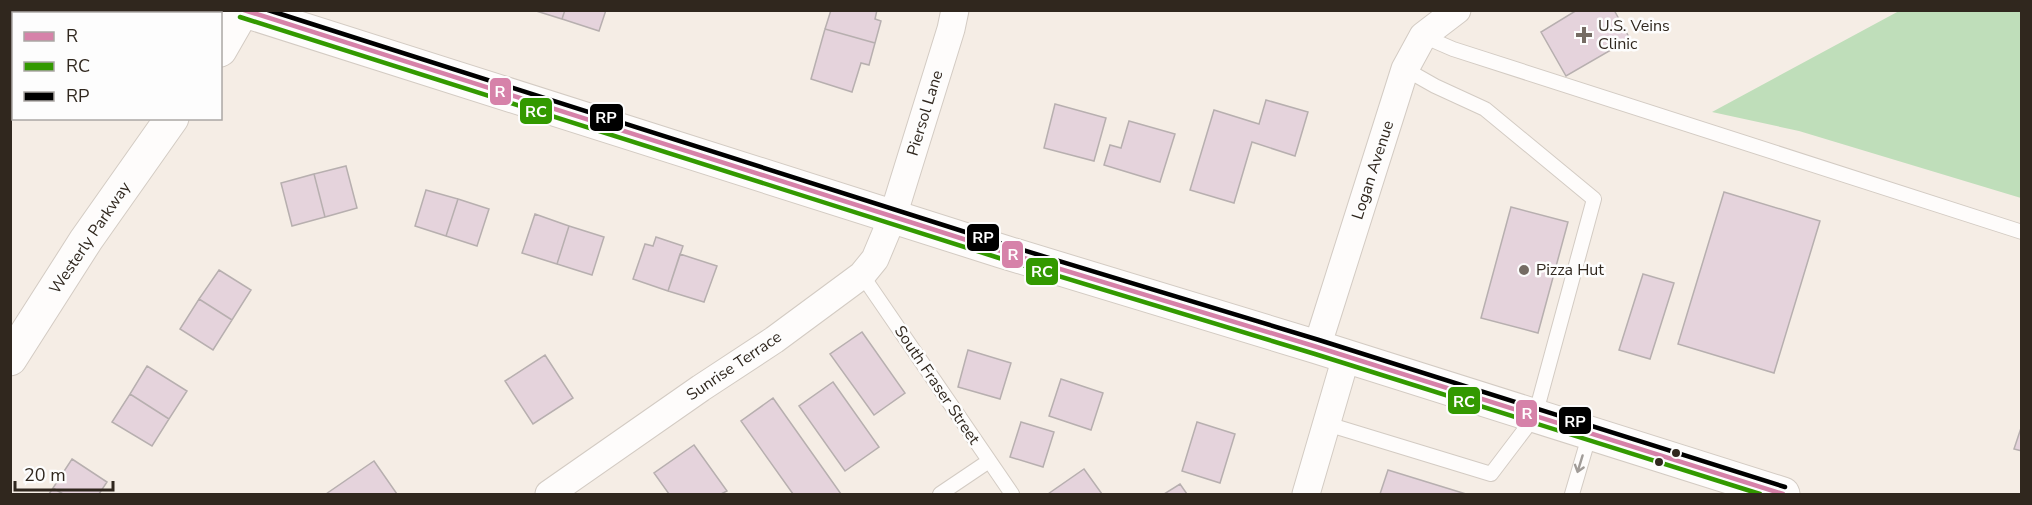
<svg xmlns="http://www.w3.org/2000/svg" width="2032" height="505" font-family="'Nunito Sans',sans-serif">
  <style>
    .green { fill: #bfdeba }
    .building { fill: #e5d3dc; stroke: #b7afaf; stroke-width: 1.5 }
    .lines { fill: none; stroke-linecap: round; stroke-linejoin: round }
    .lane-casing { stroke: #d3cbc3; stroke-width: 16 }
    .street-casing { stroke: #d3cbc3; stroke-width: 29 }
    .secondary-casing { stroke: #d3cbc3; stroke-width: 35 }
    .primary-casing { stroke: #d3cbc3; stroke-width: 35 }
    .lane { stroke: #fefcfb; stroke-width: 14 }
    .street { stroke: #fefcfb; stroke-width: 27 }
    .secondary { stroke: #fefcfb; stroke-width: 33 }
    .primary { stroke: #fefcfb; stroke-width: 33 }
    .bus-1-casing { stroke: #fdfdfd; stroke-width: 9 }
    .bus-2-casing { stroke: #fdfdfd; stroke-width: 9 }
    .bus-3-casing { stroke: #fdfdfd; stroke-width: 9 }
    .bus-1 { stroke: #d682a9; stroke-width: 4.5 }
    .bus-2 { stroke: #390; stroke-width: 4.5 }
    .bus-3 { stroke: #000; stroke-width: 4.5 }
    .oneway { stroke: #a19c98 }
    .poi-dot { fill: #756c64; stroke: #fdfdfd; stroke-width: 2 }
    .bus-dot { fill: #30271e; stroke: #fdfdfd; stroke-width: 2 }
    .labels { text-anchor: middle; dominant-baseline: central; stroke-width: 5; stroke-linejoin: round; paint-order: stroke }
    .poi-label { font-size: 16px; fill: #30271e; stroke: #fdfdfd; text-anchor: start }
    .street-label { font-size: 16px; fill: #30271e; stroke: #fdfdfd }
    .line-badge { stroke: #fdfdfd; stroke-width: 2 }
    .badge-label { font-size: 16px; text-anchor: middle; font-weight: bold; fill: #fff }
  </style>
  <rect width="100%" height="100%" fill="#f5ede5"/>
  <path class="green" d="M1899,11H2021V198L1799,131L1712,112Z"/>
  <path class="building" d="M533,10H565L562,19Z
    M565,10H606L599,31L562,19Z
    M831,10H877L875,19L881,21L875,43L825,29Z
    M1577,10H1614L1630,39L1566,76L1541,32Z
    M825,29L875,43L869,65L861,63L852,92L811,79Z
    M10,44H14V79H10Z
    M10,79H14V113H10Z
    M1266,100L1308,112L1295,156L1252,142L1234,203L1190,190L1214,110L1259,124Z
    M1055,104L1106,118L1094,161L1044,148Z
    M1129,121L1175,134L1160,182L1104,165L1110,145L1121,148Z
    M346,166L357,208L325,217L314,174Z
    M314,174L325,217L292,226L281,183Z
    M426,190L458,199L446,236L415,226Z
    M1724,192L1820,221L1774,373L1678,344Z
    M458,199L489,209L477,246L446,236Z
    M1511,207L1568,222L1538,333L1481,318Z
    M535,214L569,226L557,264L522,253Z
    M569,226L604,237L592,275L557,264Z
    M656,237L683,246L668,291L633,279L645,244L653,246Z
    M680,254L717,266L704,302L668,291Z
    M219,270L251,290L232,320L199,299Z
    M1643,274L1674,283L1650,359L1619,350Z
    M199,299L232,320L213,350L180,329Z
    M862,332L905,393L874,415L830,354Z
    M968,350L1011,363L1000,399L958,387Z
    M545,355L573,398L533,424L505,381Z
    M147,366L187,391L169,419L130,394Z
    M1061,379L1103,393L1091,430L1049,416Z
    M833,382L879,447L845,471L799,406Z
    M130,394L169,419L152,446L112,422Z
    M773,398L841,494H793L741,421Z
    M1021,422L1054,432L1043,467L1010,457Z
    M1197,422L1235,434L1220,483L1182,471Z
    M2022,425V451L2014,449Z
    M694,445L727,491L721,494H669L654,473Z
    M72,459L107,482L99,494H63L53,488Z
    M374,461L397,494H326Z
    M1084,469L1102,494H1048Z
    M1388,470L1466,494H1380Z
    M1180,484L1187,494H1164Z
    M53,488L63,494H49Z"/>
  <g class="lines">
    <defs>
      <path id="lane" d="M1423,36L1453,49L2022,232
        M862,275L1012,494
        M1327,424L1491,474L1535,416L1594,199L1485,109L1435,86L1405,69
        M940,494L989,461
        M1572,494L1590,433"/>
      <path id="street" d="M1317,347L1405,69L1423,36L1457,10
        M549,494L701,388L774,340L862,275L875,259L893,216L951,29L955,10
        M1306,494L1346,357"/>
      <path id="secondary" d="M220,50L243,10
        M10,359L86,240L172,118"/>
      <path id="primary" d="M242,10L1001,251L1317,347L1783,494"/>
    </defs>
    <use href="#lane" class="lane-casing"/>
    <use href="#street" class="street-casing"/>
    <use href="#secondary" class="secondary-casing"/>
    <use href="#primary" class="primary-casing"/>
    <use href="#lane" class="lane"/>
    <use href="#street" class="street"/>
    <use href="#secondary" class="secondary"/>
    <use href="#primary" class="primary"/>
    <defs>
      <path id="bus-1" d="M244,10L1001,251L1317,347L1783,494"/>
      <path id="bus-2" d="M240,17L999,258L1315,354L1760,494"/>
      <path id="bus-3" d="M268,10L1003,244L1319,340L1785,487"/>
    </defs>
    <use href="#bus-1" class="bus-1-casing"/>
    <use href="#bus-2" class="bus-2-casing"/>
    <use href="#bus-3" class="bus-3-casing"/>
    <use href="#bus-1" class="bus-1"/>
    <use href="#bus-2" class="bus-2"/>
    <use href="#bus-3" class="bus-3"/>
  </g>
  <defs><path id="oneway-shaft" d="M-6 0H5M1.5-3L5.5 0L1.5 3" fill="none" stroke-width="1.6" stroke-linecap="round" stroke-linejoin="round" transform="scale(1.5)"/></defs>
  <use class="oneway" href="#oneway-shaft" transform="translate(1580 464) rotate(107)"/>
  <g class="poi-dot">
    <path d="M1581 26h6v6h6v6h-6v6h-6v-6h-6v-6h6z"/>
    <circle cx="1524" cy="270" r="6"/>
  </g>
  <g class="bus-dot">
    <circle cx="1676" cy="453" r="5"/>
    <circle cx="1659" cy="462" r="5"/>
  </g>
  <g class="labels">
    <g class="poi-label">
      <text x="1598" y="26">U.S. Veins<tspan x="1598" dy="18">Clinic</tspan></text>
      <text x="1536" y="270">Pizza Hut</text>
    </g>
    <g class="street-label">
      <text transform="translate(925 113) rotate(-73)">Piersol Lane</text>
      <text transform="translate(1373 170) rotate(-72)">Logan Avenue</text>
      <text transform="translate(90 238) rotate(-56)">Westerly Parkway</text>
      <text transform="translate(734 366) rotate(-34)">Sunrise Terrace</text>
      <text transform="translate(937 385) rotate(56)">South Fraser Street</text>
    </g>
  </g>
  <g class="line-badge">
    <rect x="489" y="77" width="23" height="29" rx="6" fill="#d682a9"/>
    <rect x="519" y="97" width="34" height="28" rx="6" fill="#390"/>
    <rect x="589" y="103" width="35" height="29" rx="6" fill="#000"/>
    <rect x="966" y="223" width="34" height="29" rx="6" fill="#000"/>
    <rect x="1001" y="240" width="23" height="29" rx="6" fill="#d682a9"/>
    <rect x="1025" y="257" width="34" height="29" rx="6" fill="#390"/>
    <rect x="1447" y="386" width="34" height="29" rx="6" fill="#390"/>
    <rect x="1515" y="399" width="23" height="29" rx="6" fill="#d682a9"/>
    <rect x="1558" y="406" width="34" height="29" rx="6" fill="#000"/>
  </g>
  <g class="badge-label">
    <text x="500" y="97">R</text>
    <text x="536" y="117">RC</text>
    <text x="606" y="123">RP</text>
    <text x="983" y="243">RP</text>
    <text x="1013" y="260">R</text>
    <text x="1042" y="277">RC</text>
    <text x="1464" y="407">RC</text>
    <text x="1527" y="419">R</text>
    <text x="1575" y="427">RP</text>
  </g>
  <rect width="2032" height="505" fill="none" stroke="#30271e" stroke-width="24"/>
  <rect x="12" y="12" width="210" height="108" fill="#fdfdfd" stroke="#aba7a4" stroke-width="1.5"/>
  <rect x="24" y="32" width="30" height="9" fill="#d682a9" stroke="#aba7a4" stroke-width="1.5"/>
  <text x="66" y="42" font-size="18" fill="#30271e">R</text>
  <rect x="24" y="62" width="30" height="9" fill="#339900" stroke="#aba7a4" stroke-width="1.5"/>
  <text x="66" y="72" font-size="18" fill="#30271e">RC</text>
  <rect x="24" y="92" width="30" height="9" fill="#000000" stroke="#aba7a4" stroke-width="1.5"/>
  <text x="66" y="102" font-size="18" fill="#30271e">RP</text>
  <path d="M15 481v9h98v-9" fill="none" stroke="#30271e" stroke-width="3"/>
  <text x="24" y="481" font-size="18" fill="#30271e" stroke="#fdfdfd" stroke-width="4.5" paint-order="stroke">20 m</text>
</svg>
